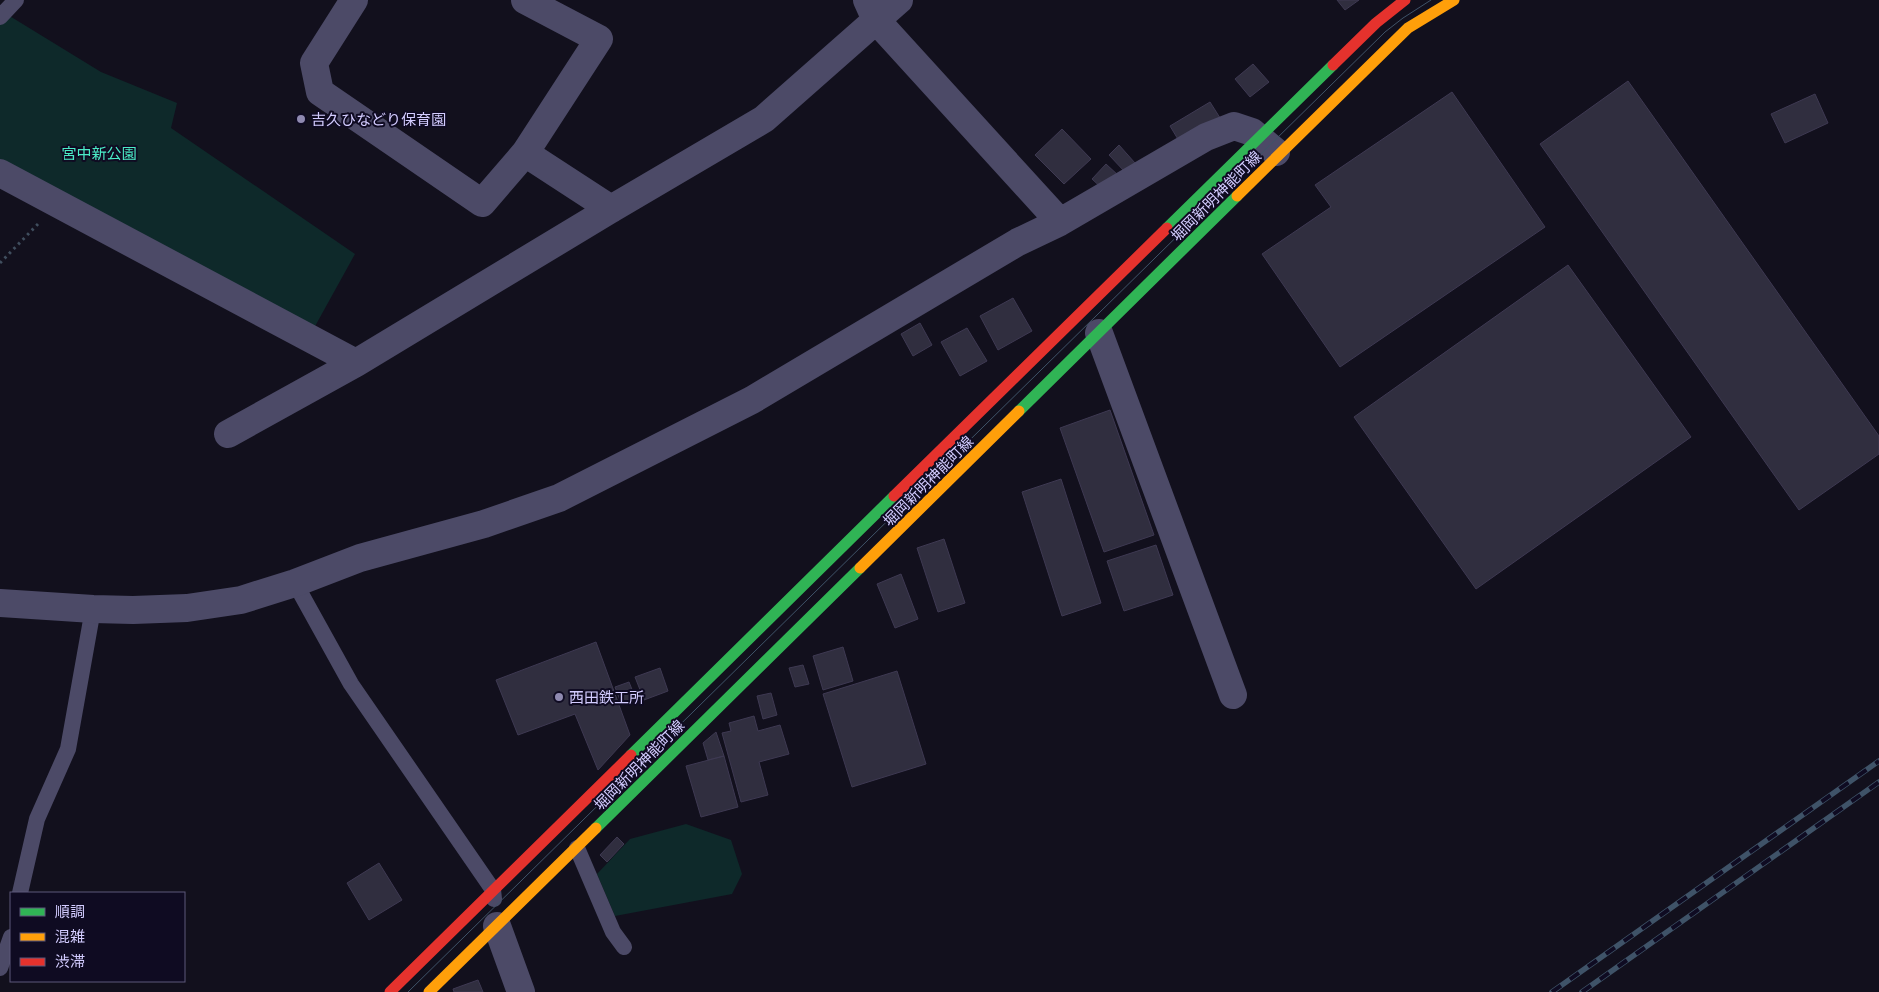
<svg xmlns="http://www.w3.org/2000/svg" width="1879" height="992" font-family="'Titillium Web','Noto Sans JP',sans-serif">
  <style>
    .green { fill: #0e292a }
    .building { fill: #302e3f; stroke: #3e3952 }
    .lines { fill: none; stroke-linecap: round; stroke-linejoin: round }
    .path { stroke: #404e5e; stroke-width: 3; stroke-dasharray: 2.5 4; stroke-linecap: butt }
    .lane { stroke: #4c4a67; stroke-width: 16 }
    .street { stroke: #4c4a67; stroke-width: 28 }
    .fast { stroke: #30b455; stroke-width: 11 }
    .slow { stroke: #ff9f0a; stroke-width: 11 }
    .jam { stroke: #e5322d; stroke-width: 11 }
    .tram { stroke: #3f5368; stroke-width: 1 }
    .rail-casing { stroke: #3f5368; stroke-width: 5.5 }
    .rail { stroke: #0f0b22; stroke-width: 4; stroke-dasharray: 11; stroke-linecap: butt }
    .poi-dot { fill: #8f8ab0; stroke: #0f0b22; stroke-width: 2 }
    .labels { text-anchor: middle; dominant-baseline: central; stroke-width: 4; stroke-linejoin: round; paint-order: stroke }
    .poi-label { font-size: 15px; fill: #d3ccff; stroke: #0f0b22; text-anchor: start }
    .park-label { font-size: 15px; fill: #4becc7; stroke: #0f0b22 }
    .street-label { font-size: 15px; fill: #d3ccff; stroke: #0f0b22 }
  </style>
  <rect width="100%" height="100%" fill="#12101d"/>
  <path class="green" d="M8,15L101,72L177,103L171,128L355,254L303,348L0,186V22Z
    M686,824L731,840L742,874L732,894L615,916L597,874L630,839Z"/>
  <path class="building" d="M1337,0H1359L1345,10Z
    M1253,64L1269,82L1250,97L1235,79Z
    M1628,81L1879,436V454L1799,510L1540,144Z
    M1452,92L1545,227L1340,367L1262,254L1331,207L1315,185Z
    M1815,94L1828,123L1785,143L1771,114Z
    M1210,102L1222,121L1182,146L1170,126Z
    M1062,129L1091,159L1064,184L1035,155Z
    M1119,145L1135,163L1125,172L1109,155Z
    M1106,164L1119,176L1105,191L1092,179Z
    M1568,265L1691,437L1476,589L1354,417Z
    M1013,298L1032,331L998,350L980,316Z
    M920,323L932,345L913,356L901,334Z
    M967,328L987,361L960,376L941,342Z
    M1110,410L1154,535L1104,552L1060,428Z
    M1061,479L1101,603L1062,616L1022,492Z
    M944,539L965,603L938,612L917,548Z
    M1156,545L1173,595L1124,611L1107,561Z
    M901,574L918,619L895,628L877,584Z
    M596,642L630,735L598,770L575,714L518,735L496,680Z
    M843,647L853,681L823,690L813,656Z
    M803,665L809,684L795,687L789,668Z
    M660,668L668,691L644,700L635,677Z
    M897,671L926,764L852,787L823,694Z
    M629,682L635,697L621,703L615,687Z
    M771,693L777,715L763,719L757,696Z
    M754,716L758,731L780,725L789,754L759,762L768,795L741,802L722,733L731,731L729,723Z
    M716,732L724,756L708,760L703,743Z
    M724,756L738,807L701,817L686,766Z
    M617,837L624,844L607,862L600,855Z
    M379,863L402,900L369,920L347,883Z
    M478,980L483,992H454L453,989Z"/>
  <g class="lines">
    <path class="path" d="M0,263L38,224"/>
    <path class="lane" d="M0,17L16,0
      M295,583L351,684L493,890L494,899
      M577,848L613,932L624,947
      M20,893L37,819L68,749L93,609
      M0,968L11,937"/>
    <path class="street" d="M354,0L314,63L320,92L482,203L525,153L599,39L525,0
      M867,0L876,20L1060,222
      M525,153L611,209
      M0,173L356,363
      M1099,333L1233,695
      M228,434L356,363L611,209L764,119L899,0
      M0,603L93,609L133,610L187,608L241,600L295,583L360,558L484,524L559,498L752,400L1018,242L1060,222L1206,137L1234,126L1252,132L1276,152
      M497,926L521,992"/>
    <path class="fast" d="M1167,228L1333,65
      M1019,411L1237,196
      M631,755L894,496
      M596,828L860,568"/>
    <path class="slow" d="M1237,196L1408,28L1454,0
      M860,568L1019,411
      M429,992L596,828"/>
    <path class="jam" d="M1333,65L1376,23L1405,0
      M894,496L1167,228
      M390,992L631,755"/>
    <path class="tram" d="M408,992L1385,32L1403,18L1431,0"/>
    <defs>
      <path id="rail" d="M1552,992L1879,761
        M1582,992L1879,782"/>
    </defs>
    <use href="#rail" class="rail-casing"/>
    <use href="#rail" class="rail"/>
  </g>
  <g class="poi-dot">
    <circle cx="301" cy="119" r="5"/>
    <circle cx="559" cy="697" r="5"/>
  </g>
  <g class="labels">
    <g class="poi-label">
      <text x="311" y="119">吉久ひなどり保育園</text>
      <text x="569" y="697">西田鉄工所</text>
    </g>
    <g class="park-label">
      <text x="99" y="153">宮中新公園</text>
    </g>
    <g class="street-label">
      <text transform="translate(1216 196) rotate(-45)">堀岡新明神能町線</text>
      <text transform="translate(928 481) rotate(-45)">堀岡新明神能町線</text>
      <text transform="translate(639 765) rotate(-45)">堀岡新明神能町線</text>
    </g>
  </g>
  <rect x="10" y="892" width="175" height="90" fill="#0f0b22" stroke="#5d587a"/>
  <rect x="20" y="908" width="25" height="8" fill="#30b455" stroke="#5d587a"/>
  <text x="55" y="917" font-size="15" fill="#d3ccff">順調</text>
  <rect x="20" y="933" width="25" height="8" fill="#ff9f0a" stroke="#5d587a"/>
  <text x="55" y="942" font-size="15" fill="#d3ccff">混雑</text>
  <rect x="20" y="958" width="25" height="8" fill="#e5322d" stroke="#5d587a"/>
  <text x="55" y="967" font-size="15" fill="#d3ccff">渋滞</text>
</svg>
